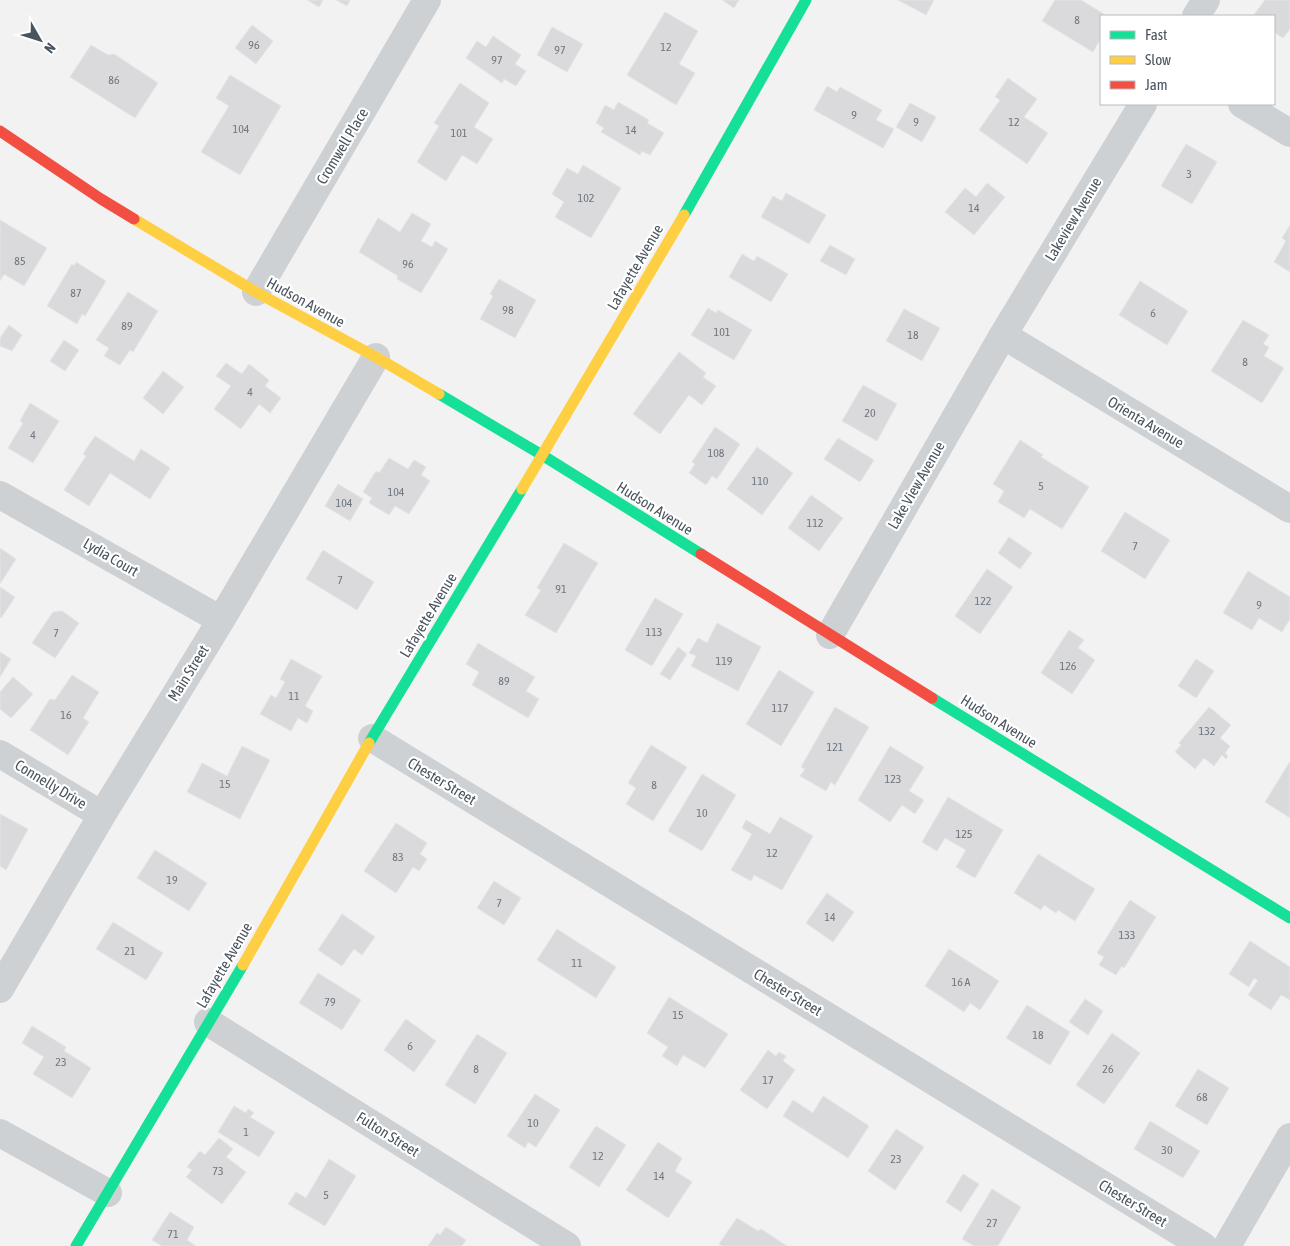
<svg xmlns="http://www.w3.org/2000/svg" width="1290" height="1246" font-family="'Asap Condensed',sans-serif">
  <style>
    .building { fill: #dadadc; stroke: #e4e4e5 }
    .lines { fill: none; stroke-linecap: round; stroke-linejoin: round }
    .street { stroke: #ced1d3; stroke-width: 28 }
    .fast { stroke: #16e098; stroke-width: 11 }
    .slow { stroke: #ffcf43; stroke-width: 11 }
    .jam { stroke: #f24e42; stroke-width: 11 }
    .labels { text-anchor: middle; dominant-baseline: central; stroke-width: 4.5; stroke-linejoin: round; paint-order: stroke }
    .number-label { font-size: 12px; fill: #6f7780 }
    .street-label { font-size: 15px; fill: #49545f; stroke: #fff }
  </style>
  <rect width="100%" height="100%" fill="#f3f2f2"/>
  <path class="building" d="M307,0H323L319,7Z
    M336,0H350L347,6Z
    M722,0H739L734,8Z
    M898,0H934L926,15Z
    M1055,0H1081L1107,16H1101V38L1093,52L1042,21Z
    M1265,0H1290V29L1283,38L1274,32V16H1253Z
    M665,12L698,31L679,64L695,73L676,105L627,75Z
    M252,25L273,41L256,64L235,48Z
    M552,27L583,44L567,72L537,55Z
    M493,36L521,55L515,64L526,71L516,86L504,79L502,83L466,58L477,41L486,47Z
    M91,45L108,55L114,54L158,83L135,118L70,77Z
    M230,75L281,106L240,175L201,152L229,106L216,98Z
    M1008,78L1037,99L1024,117L1048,133L1027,164L979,130L1000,100L995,97Z
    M460,83L489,103L474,127L493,139L477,164L462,155L446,181L417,162L439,126L434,123Z
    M827,86L837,92L840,87L882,110L876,120L894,129L883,148L814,110Z
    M618,102L649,120L647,123L664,133L650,155L642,151L640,155L601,132L604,128L596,123L605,105L614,110Z
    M910,103L936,117L922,142L896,127Z
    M1186,144L1217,162L1192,204L1161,186Z
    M583,165L621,188L591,238L555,217L564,202L552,194L567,168L578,174Z
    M987,183L1005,197L974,235L945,212L965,188L976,197Z
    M786,193L826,215L809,244L761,217L773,196L782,201Z
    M412,213L431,224L421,241L432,247L435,241L448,249L421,293L397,279L398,276L359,252L378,218L400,232Z
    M0,220L47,248L24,286L4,274L0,281Z
    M1290,225V272L1274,262L1286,241L1282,238Z
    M830,245L855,259L846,275L820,261Z
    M742,254L754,261L757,256L788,274L771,302L729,277Z
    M76,262L106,281L85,316L82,314L77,324L47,306L72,264L74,266Z
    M499,279L536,300L515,338L480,319L493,296L490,294Z
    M1140,281L1188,311L1167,345L1119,315Z
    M128,292L158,311L133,352L130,350L120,365L104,356L109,348L96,340Z
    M708,308L716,313L718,310L752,330L734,360L691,335Z
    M904,309L940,328L922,361L886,341Z
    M1243,320L1269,335L1263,344L1269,347L1264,356L1284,368L1262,403L1211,371Z
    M9,325L22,335L12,351L0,346V338Z
    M64,340L79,350L65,371L50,361Z
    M679,352L706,373L703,377L716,386L702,405L689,395L660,434L633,414Z
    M226,363L242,374L249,364L269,380L265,386L281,398L270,413L259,404L241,429L214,409L231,386L216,376Z
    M163,371L184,387L163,414L143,398Z
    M863,385L897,404L877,441L842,421Z
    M30,403L59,421L33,463L8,448L23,423L20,421Z
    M715,427L740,444L717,479L712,476L706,485L689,473L695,464L692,462Z
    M95,436L134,461L141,449L170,468L150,499L110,473L89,506L64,490L86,456L83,454Z
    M838,438L874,460L860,482L824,459Z
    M1020,440L1043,455L1041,457L1089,487L1062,529L1030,509L1024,518L998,502L1004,491L993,484Z
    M757,447L793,473L762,515L727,489Z
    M389,458L408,469L414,460L426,467L421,475L430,481L409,514L395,506L389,515L369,503L372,498L363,492L376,471L379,473Z
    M338,484L363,499L350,521L325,506Z
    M811,495L843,518L819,551L788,528Z
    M1125,512L1170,540L1145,579L1101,551Z
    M1009,537L1032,553L1020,569L998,553Z
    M564,543L598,563L556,633L525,615L541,590L537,588Z
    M0,548L16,559L0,584Z
    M323,550L374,582L357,610L306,579Z
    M987,569L1013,587L980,634L955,616Z
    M1248,571L1290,597V619L1282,632L1259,618L1252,630L1223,613Z
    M0,587L15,597L1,618L0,617Z
    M655,598L683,614L652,666L625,650Z
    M62,611L79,623L55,658L32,643L53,612Z
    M717,623L761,647L738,691L691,666L696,656L689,653L698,638L707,643Z
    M1069,630L1084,640L1078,648L1095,660L1072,694L1041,673Z
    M478,643L535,677L526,691L539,699L528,718L472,685L479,672L466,664Z
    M678,647L687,654L670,680L660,674Z
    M0,652L11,659L0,677Z
    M291,659L322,676L305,706L313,711L307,723L298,718L291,731L260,714L271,695L276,698L285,682L280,679Z
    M1196,659L1214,671L1196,698L1178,686Z
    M779,670L814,692L781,746L746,724Z
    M72,675L99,692L83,718L89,722L68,755L30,730L50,699L55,700Z
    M13,677L33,694L11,718L0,709V692Z
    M835,707L869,727L835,785L831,782L826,791L800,776L805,769L801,767Z
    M1209,707L1231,725L1220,738L1230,746L1225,753L1228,756L1226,759L1222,755L1214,766L1204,758L1195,769L1175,752L1181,745L1179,743Z
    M651,745L687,767L653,821L626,804L636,788L628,783Z
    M242,746L270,760L240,819L187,792L202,763L227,776Z
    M890,746L924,767L909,791L924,800L915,814L902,805L890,822L858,800Z
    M1289,763H1290V818L1265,802Z
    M702,774L736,795L702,851L668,831Z
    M948,797L1003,830L975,878L956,867L966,850L945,838L937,851L922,842Z
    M0,814L28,829L6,870L0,866Z
    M780,817L813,836L782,890L754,875L751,881L731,870L752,834L742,828L746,820L770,834Z
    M396,823L427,843L420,854L427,859L419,871L413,867L396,893L364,871Z
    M155,850L207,883L189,911L137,878Z
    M1038,854L1095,889L1075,921L1058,910L1056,913L1044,905L1041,910L1014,893Z
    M494,881L521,898L504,925L477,908Z
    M827,893L854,912L833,942L806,923Z
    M1130,900L1156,917L1124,968L1122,966L1116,975L1099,965L1104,957L1097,953Z
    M342,914L375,937L362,955L354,949L342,966L318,950Z
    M113,922L163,953L146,980L96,949Z
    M557,929L616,967L596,998L537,960Z
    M1250,941L1290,967V1000L1281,995L1271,1010L1248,995L1258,980L1254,978L1249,987L1229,974Z
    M949,949L999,981L980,1010L970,1003L964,1012L925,986Z
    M318,973L361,1000L342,1030L299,1003Z
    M669,997L728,1034L705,1068L683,1055L677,1066L662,1056L668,1047L647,1033Z
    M1085,999L1103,1011L1088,1035L1069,1022Z
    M1027,1005L1070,1032L1050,1065L1006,1038Z
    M406,1019L436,1041L414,1072L384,1050Z
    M32,1026L66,1047L64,1051L91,1068L72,1098L33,1074L44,1057L22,1043Z
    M1112,1033L1140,1053L1104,1104L1076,1085Z
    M477,1034L507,1053L475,1104L445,1085Z
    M768,1050L776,1056L779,1052L786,1056L783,1061L795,1070L767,1109L740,1090Z
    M1198,1069L1229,1088L1207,1125L1175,1106Z
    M535,1094L560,1110L536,1147L528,1142L525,1148L507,1136Z
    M823,1096L869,1126L848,1158L783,1116L793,1100L813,1113Z
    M234,1106L246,1113L248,1109L254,1113L250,1117L275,1132L259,1157L218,1132Z
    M1150,1121L1200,1151L1183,1178L1134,1149Z
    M596,1126L626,1145L599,1187L569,1167Z
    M896,1129L924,1147L895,1190L868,1171Z
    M219,1138L233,1149L226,1157L246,1172L222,1204L186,1177L192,1170L187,1167L200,1151L205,1155Z
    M658,1142L682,1158L675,1171L692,1182L668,1218L626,1190Z
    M329,1159L356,1176L325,1226L288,1204L296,1192L306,1198Z
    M963,1174L979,1184L961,1212L946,1202Z
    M992,1189L1021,1207L998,1246H974L962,1239Z
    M170,1212L194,1227L187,1240L196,1246H162L152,1240Z
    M737,1218L758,1231L761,1229L787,1246H722L719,1244Z
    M446,1227L466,1240L462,1246H428L437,1233L440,1235Z"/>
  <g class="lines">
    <path class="street" d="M1196,16L1206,0
      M1242,104L1290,133
      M256,292L427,0
      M1003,335L1290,509
      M0,495L221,620
      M830,635L1003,335L1143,104
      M372,738L1203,1246
      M0,754L102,815
      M0,989L102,815L221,620L376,357
      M208,1022L567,1246
      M0,1133L108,1193
      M1227,1246L1290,1137"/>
    <path class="fast" d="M684,215L806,0
      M439,394L542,455L701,554
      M932,698L1290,918
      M369,743L522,489
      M76,1246L243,965"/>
    <path class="slow" d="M134,219L256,292L376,357L439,394
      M522,489L684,215
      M243,965L369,743"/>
    <path class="jam" d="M0,131L101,199L134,219
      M701,554L932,698"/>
  </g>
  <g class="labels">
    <g class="number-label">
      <text x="1077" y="20">8</text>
      <text x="254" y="45">96</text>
      <text x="666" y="47">12</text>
      <text x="560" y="50">97</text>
      <text x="497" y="60">97</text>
      <text x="114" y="80">86</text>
      <text x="854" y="115">9</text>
      <text x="916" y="122">9</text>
      <text x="1014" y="122">12</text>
      <text x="241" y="129">104</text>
      <text x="631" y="130">14</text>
      <text x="459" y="133">101</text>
      <text x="1189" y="174">3</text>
      <text x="586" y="198">102</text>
      <text x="974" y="208">14</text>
      <text x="20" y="261">85</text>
      <text x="408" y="264">96</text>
      <text x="76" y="293">87</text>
      <text x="508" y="310">98</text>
      <text x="1153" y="313">6</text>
      <text x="127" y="326">89</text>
      <text x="722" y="332">101</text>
      <text x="913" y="335">18</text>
      <text x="1245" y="362">8</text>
      <text x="250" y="392">4</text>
      <text x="870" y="413">20</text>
      <text x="33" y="435">4</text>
      <text x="716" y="453">108</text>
      <text x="760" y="481">110</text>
      <text x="1041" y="486">5</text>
      <text x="396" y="492">104</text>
      <text x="344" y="503">104</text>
      <text x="815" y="523">112</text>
      <text x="1135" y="546">7</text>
      <text x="340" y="580">7</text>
      <text x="561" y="589">91</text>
      <text x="983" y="601">122</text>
      <text x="1259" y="605">9</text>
      <text x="654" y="632">113</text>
      <text x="56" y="633">7</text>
      <text x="724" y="661">119</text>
      <text x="1068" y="666">126</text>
      <text x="504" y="681">89</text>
      <text x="294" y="696">11</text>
      <text x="780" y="708">117</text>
      <text x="66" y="715">16</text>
      <text x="1207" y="731">132</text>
      <text x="835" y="747">121</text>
      <text x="893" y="779">123</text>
      <text x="225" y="784">15</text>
      <text x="654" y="785">8</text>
      <text x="702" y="813">10</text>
      <text x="964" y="834">125</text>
      <text x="772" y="853">12</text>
      <text x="398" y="857">83</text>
      <text x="172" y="880">19</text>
      <text x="499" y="903">7</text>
      <text x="830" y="917">14</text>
      <text x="1127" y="935">133</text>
      <text x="130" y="951">21</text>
      <text x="577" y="963">11</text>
      <text x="961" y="982">16 A</text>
      <text x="330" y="1002">79</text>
      <text x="678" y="1015">15</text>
      <text x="1038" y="1035">18</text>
      <text x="410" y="1046">6</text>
      <text x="61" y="1062">23</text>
      <text x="476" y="1069">8</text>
      <text x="1108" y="1069">26</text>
      <text x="768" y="1080">17</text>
      <text x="1202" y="1097">68</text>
      <text x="533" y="1123">10</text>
      <text x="246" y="1132">1</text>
      <text x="1167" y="1150">30</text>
      <text x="598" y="1156">12</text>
      <text x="896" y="1159">23</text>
      <text x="218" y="1171">73</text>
      <text x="659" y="1176">14</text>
      <text x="326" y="1195">5</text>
      <text x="992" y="1223">27</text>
      <text x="173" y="1234">71</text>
    </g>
    <g class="street-label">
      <text transform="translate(342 146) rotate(-59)">Cromwell Place</text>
      <text transform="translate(1073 219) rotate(-59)">Lakeview Avenue</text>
      <text transform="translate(635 267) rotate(-60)">Lafayette Avenue</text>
      <text transform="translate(306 302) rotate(29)">Hudson Avenue</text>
      <text transform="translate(1146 422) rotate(31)">Orienta Avenue</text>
      <text transform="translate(916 485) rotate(-60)">Lake View Avenue</text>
      <text transform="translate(655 508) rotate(32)">Hudson Avenue</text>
      <text transform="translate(111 557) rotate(30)">Lydia Court</text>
      <text transform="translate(428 615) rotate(-59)">Lafayette Avenue</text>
      <text transform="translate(188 673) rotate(-58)">Main Street</text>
      <text transform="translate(999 721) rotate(32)">Hudson Avenue</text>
      <text transform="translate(442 781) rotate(31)">Chester Street</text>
      <text transform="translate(51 784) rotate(31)">Connelly Drive</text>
      <text transform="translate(224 965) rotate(-60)">Lafayette Avenue</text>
      <text transform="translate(788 992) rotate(31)">Chester Street</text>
      <text transform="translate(388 1134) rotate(32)">Fulton Street</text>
      <text transform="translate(1133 1203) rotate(31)">Chester Street</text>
    </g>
  </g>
  <rect x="1100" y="15" width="175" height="90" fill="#ffffff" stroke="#b6bbbf"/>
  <rect x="1110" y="31" width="25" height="8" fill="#16e098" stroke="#b6bbbf"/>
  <text x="1145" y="40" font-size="15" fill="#49545f">Fast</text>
  <rect x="1110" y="56" width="25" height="8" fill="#ffcf43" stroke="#b6bbbf"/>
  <text x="1145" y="65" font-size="15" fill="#49545f">Slow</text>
  <rect x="1110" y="81" width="25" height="8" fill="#f24e42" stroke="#b6bbbf"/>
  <text x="1145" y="90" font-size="15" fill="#49545f">Jam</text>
  <g transform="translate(40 40) rotate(129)" stroke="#ffffff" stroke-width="4" paint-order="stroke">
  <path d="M0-4L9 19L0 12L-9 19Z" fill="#49545f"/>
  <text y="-8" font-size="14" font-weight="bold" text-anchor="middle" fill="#49545f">N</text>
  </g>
</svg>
